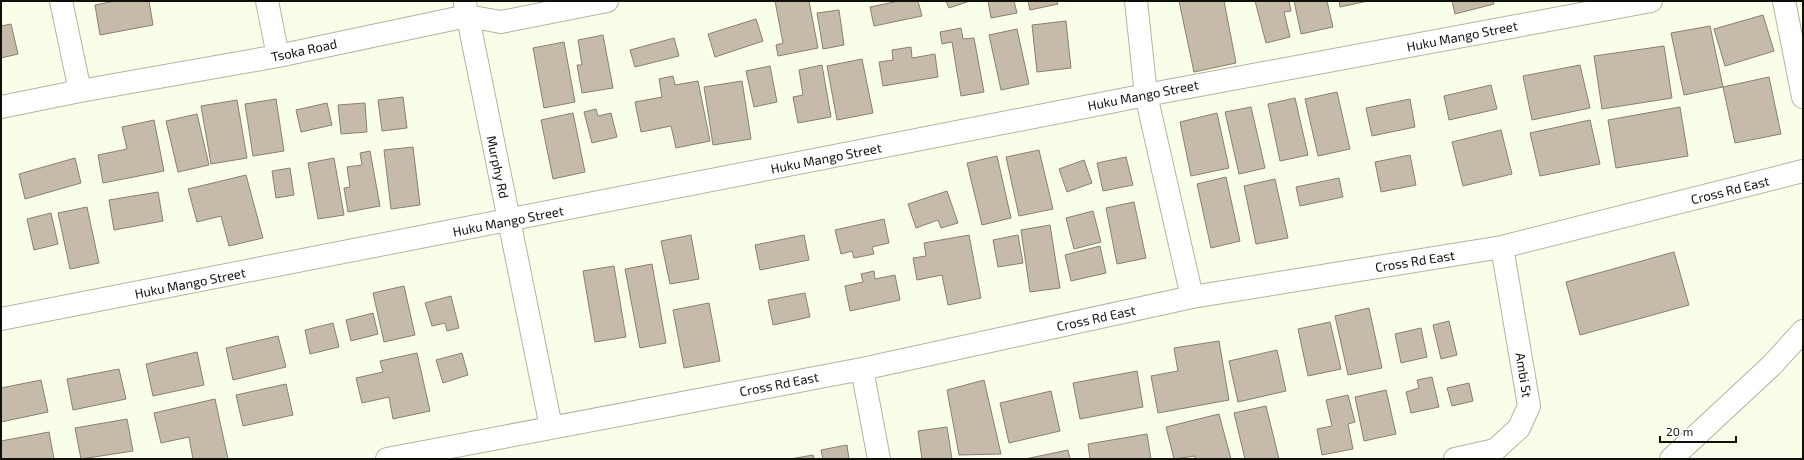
<svg xmlns="http://www.w3.org/2000/svg" width="1804" height="460" font-family="'Exo 2',sans-serif">
  <style>
    .building { fill: #c5bba8; stroke: #89806f }
    .lines { fill: none; stroke-linecap: round; stroke-linejoin: round }
    .street-casing { stroke: #b0b5a1; stroke-width: 24 }
    .primary-casing { stroke: #b0b5a1; stroke-width: 24 }
    .street { stroke: #fff; stroke-width: 22 }
    .primary { stroke: #fff; stroke-width: 22 }
    .labels { text-anchor: middle; dominant-baseline: central; stroke-width: 4; stroke-linejoin: round; paint-order: stroke }
    .street-label { font-size: 13px; fill: #0e1009; stroke: #fff }
  </style>
  <rect width="100%" height="100%" fill="#f9fee9"/>
  <path class="building" d="M115,1H149L153,25L100,35L95,5Z
    M775,1H809L818,48L778,56L776,45L783,43Z
    M899,1H918L922,16L874,26L870,7Z
    M946,1H970L949,8Z
    M988,1H1014L1017,13L991,18Z
    M1028,1H1057L1058,4L1030,10Z
    M1179,1H1224L1236,63L1194,72Z
    M1255,1H1289L1291,11L1284,12L1290,37L1266,43Z
    M1294,1H1327L1333,27L1301,34Z
    M1339,1H1368L1340,7Z
    M1452,1H1493L1494,4L1455,14Z
    M839,10L844,45L823,49L817,13Z
    M1763,15L1774,51L1725,66L1714,29Z
    M756,19L763,41L715,57L708,34Z
    M1066,21L1071,68L1037,72L1032,25Z
    M11,24L18,54L1,58V26Z
    M1710,26L1723,87L1684,95L1671,33Z
    M961,28L963,39L974,38L984,92L961,96L952,42L942,44L940,32Z
    M1017,29L1029,84L1001,90L989,35Z
    M603,35L613,88L582,93L577,65H582L578,40Z
    M674,38L679,56L635,67L630,50Z
    M564,42L575,102L544,108L533,48Z
    M1664,46L1672,98L1602,109L1594,56Z
    M911,47L912,58L935,54L938,77L883,86L879,62L893,60L892,50Z
    M862,59L873,113L837,120L827,66Z
    M822,65L831,117L798,123L793,97L803,95L799,70Z
    M1580,65L1590,108L1532,120L1523,76Z
    M770,66L777,102L754,107L746,71Z
    M673,76L675,85L698,81L710,141L676,148L671,126L641,132L635,102L662,97L659,79Z
    M1769,77L1781,134L1735,143L1723,87Z
    M742,81L751,139L713,145L704,87Z
    M1491,85L1497,109L1449,120L1444,96Z
    M1337,92L1350,149L1318,156L1305,99Z
    M403,97L407,128L382,131L378,100Z
    M1295,98L1308,155L1280,161L1268,104Z
    M276,99L284,151L253,156L245,104Z
    M1410,99L1415,127L1372,136L1366,108Z
    M237,100L247,158L211,164L201,106Z
    M327,103L332,125L301,132L296,110Z
    M365,103L367,132L341,134L338,105Z
    M1251,107L1265,168L1239,174L1225,112Z
    M1680,107L1688,156L1616,168L1608,120Z
    M596,109L598,116L611,113L617,137L592,143L584,112Z
    M573,113L585,172L553,179L541,120Z
    M1217,113L1229,168L1191,176L1180,122Z
    M197,114L209,165L178,172L166,121Z
    M154,120L164,171L103,183L98,155L127,149L122,127Z
    M1590,120L1600,164L1540,176L1530,133Z
    M1501,130L1512,174L1463,186L1452,142Z
    M413,147L420,205L391,209L384,150Z
    M1039,150L1053,209L1019,216L1006,157Z
    M370,151L380,206L348,212L344,188L350,187L347,167L362,165L360,153Z
    M1410,155L1416,185L1381,192L1375,162Z
    M997,156L1011,218L982,225L967,163Z
    M1126,157L1133,185L1103,191L1097,163Z
    M75,158L81,183L25,199L19,174Z
    M334,158L344,215L318,219L308,163Z
    M1084,160L1092,183L1067,192L1059,169Z
    M290,168L294,195L276,198L272,171Z
    M246,175L263,238L229,246L221,216L197,222L188,189Z
    M1226,177L1240,241L1211,248L1197,184Z
    M1339,178L1343,197L1300,206L1296,187Z
    M1275,179L1288,238L1256,244L1244,186Z
    M947,191L958,223L941,228L938,220L916,228L908,204Z
    M158,192L163,221L114,230L109,200Z
    M1134,202L1146,258L1117,264L1106,208Z
    M87,207L99,263L70,269L58,213Z
    M1093,211L1101,242L1074,249L1066,218Z
    M51,213L58,244L34,250L27,219Z
    M884,219L889,243L872,247L874,254L854,258L852,251L841,254L835,230Z
    M1050,225L1060,288L1030,292L1021,230Z
    M691,235L699,279L670,284L661,241Z
    M804,235L809,260L760,270L755,245Z
    M969,235L981,298L948,305L942,275L917,280L913,258L926,256L924,243Z
    M1018,235L1023,263L998,267L993,240Z
    M1100,246L1106,273L1071,281L1065,255Z
    M1674,252L1689,305L1580,335L1566,282Z
    M652,264L666,343L640,348L625,269Z
    M614,266L626,337L595,342L583,271Z
    M874,271L875,279L895,275L900,300L850,311L845,286L863,282L861,274Z
    M404,286L415,335L384,342L373,293Z
    M805,293L810,317L773,325L768,300Z
    M451,296L459,328L447,331L445,323L432,326L425,303Z
    M709,303L720,361L684,368L673,310Z
    M1369,308L1382,368L1348,375L1335,316Z
    M373,313L378,334L351,341L346,320Z
    M1449,321L1457,355L1441,359L1433,325Z
    M1330,322L1341,369L1308,376L1298,329Z
    M333,323L339,347L310,354L305,330Z
    M1421,328L1427,357L1401,363L1395,334Z
    M278,336L286,367L233,380L226,348Z
    M1219,341L1229,400L1158,413L1151,376L1178,371L1174,348Z
    M1277,350L1286,391L1238,402L1229,361Z
    M197,352L204,385L153,396L146,364Z
    M417,353L430,411L393,419L389,397L362,403L356,378L383,372L380,361Z
    M462,353L468,375L443,383L436,360Z
    M119,369L126,399L73,410L67,379Z
    M1137,371L1143,407L1080,419L1073,383Z
    M1432,377L1439,407L1411,413L1406,392L1419,388L1417,380Z
    M41,380L48,412L1,422V388Z
    M984,380L1001,454L959,455L947,390Z
    M1469,383L1473,401L1452,406L1447,388Z
    M286,384L293,415L243,426L236,395Z
    M1386,390L1396,434L1364,441L1355,397Z
    M1051,391L1060,431L1009,443L1000,403Z
    M1348,395L1355,422L1348,424L1353,449L1322,455L1317,429L1332,426L1326,400Z
    M215,399L228,459H193L189,437L161,443L154,413Z
    M1266,406L1279,459H1245L1234,413Z
    M1219,414L1231,459H1195V456L1174,459L1166,427Z
    M127,419L133,451L81,459L75,428Z
    M947,427L952,459H922L918,431Z
    M49,432L54,459H1V441Z
    M1147,434L1151,459H1090L1088,444Z
    M847,445L849,459H823L821,450Z
    M1068,450L1070,459H1025Z
    M813,455L814,459H790Z"/>
  <g class="lines">
    <defs>
      <path id="street" d="M61,1L80,91
        M267,1L278,56
        M1136,1L1146,95L1192,297
        M1784,1L1803,97
        M465,3L551,427
        M1,107L80,91L278,56L467,16L501,22L607,1
        M1,319L1146,95L1651,1
        M862,369L879,459
        M387,459L862,369L1192,297L1502,247L1803,171
        M1455,459L1495,450L1519,428L1529,406L1502,247"/>
      <path id="primary" d="M1671,459L1772,365L1803,331"/>
    </defs>
    <use href="#street" class="street-casing"/>
    <use href="#primary" class="primary-casing"/>
    <use href="#street" class="street"/>
    <use href="#primary" class="primary"/>
  </g>
  <g class="labels">
    <g class="street-label">
      <text transform="translate(1462 36) rotate(-11)">Huku Mango Street</text>
      <text transform="translate(304 50) rotate(-12)">Tsoka Road</text>
      <text transform="translate(1143 95) rotate(-11)">Huku Mango Street</text>
      <text transform="translate(826 158) rotate(-11)">Huku Mango Street</text>
      <text transform="translate(498 167) rotate(78)">Murphy Rd</text>
      <text transform="translate(1730 190) rotate(-14)">Cross Rd East</text>
      <text transform="translate(508 221) rotate(-11)">Huku Mango Street</text>
      <text transform="translate(1415 261) rotate(-9)">Cross Rd East</text>
      <text transform="translate(190 283) rotate(-11)">Huku Mango Street</text>
      <text transform="translate(1096 318) rotate(-12)">Cross Rd East</text>
      <text transform="translate(1524 375) rotate(81)">Ambi St</text>
      <text transform="translate(779 384) rotate(-11)">Cross Rd East</text>
    </g>
  </g>
  <rect width="1804" height="460" fill="none" stroke="#0e1009" stroke-width="4"/>
  <path d="M1660 436v6h76v-6" fill="none" stroke="#0e1009" stroke-width="2"/>
  <text x="1666" y="436" font-size="12" fill="#0e1009" stroke="#ffffff" stroke-width="3" paint-order="stroke">20 m</text>
</svg>
